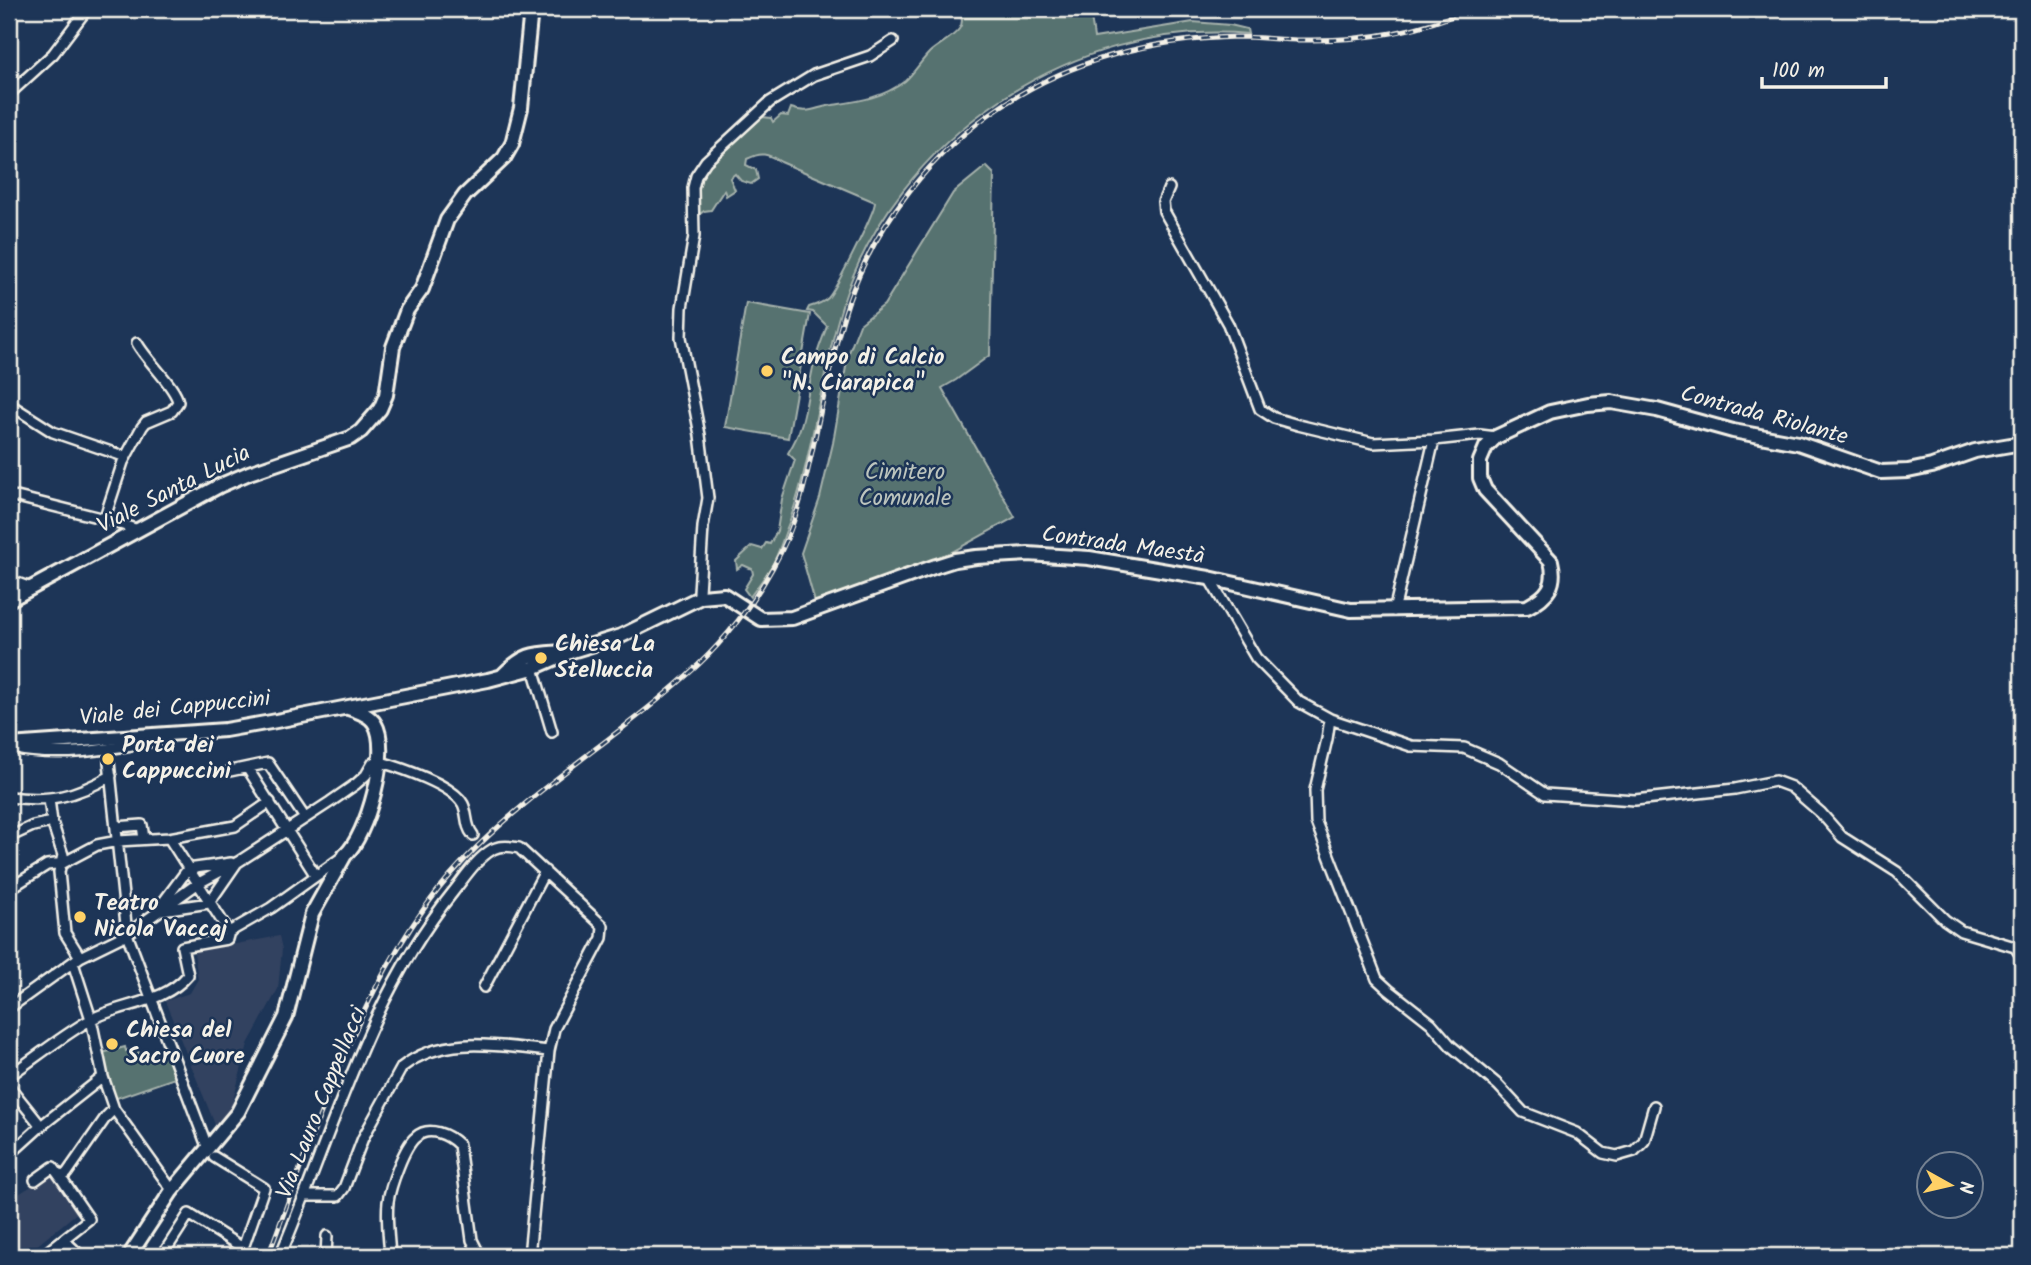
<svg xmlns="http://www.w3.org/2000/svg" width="2031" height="1265" font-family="Kalam,sans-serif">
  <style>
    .built { fill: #334260 }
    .green { fill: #57726f; stroke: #a6b2ac; stroke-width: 2 }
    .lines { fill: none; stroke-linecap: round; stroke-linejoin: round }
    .street-casing { stroke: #f4f1e8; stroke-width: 14 }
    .secondary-casing { stroke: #f4f1e8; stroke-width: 18 }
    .street { stroke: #1d3557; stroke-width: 9 }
    .secondary { stroke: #1d3557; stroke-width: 12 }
    .rail-casing { stroke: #f4f1e8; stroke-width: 5 }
    .rail { stroke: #1d3557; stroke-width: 2.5; stroke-dasharray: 8; stroke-linecap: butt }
    .poi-dot { fill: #ffd166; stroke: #1d3557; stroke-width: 2.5 }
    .labels { text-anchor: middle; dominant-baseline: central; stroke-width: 5; stroke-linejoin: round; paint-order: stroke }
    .poi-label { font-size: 23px; font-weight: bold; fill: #f4f1e8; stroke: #1d3557; text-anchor: start }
    .street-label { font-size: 23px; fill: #f4f1e8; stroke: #1d3557 }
    .park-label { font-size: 23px; fill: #bdc5be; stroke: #1d3557 }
  </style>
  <rect width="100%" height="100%" fill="#1d3557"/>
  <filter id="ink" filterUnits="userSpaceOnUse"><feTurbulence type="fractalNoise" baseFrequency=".0143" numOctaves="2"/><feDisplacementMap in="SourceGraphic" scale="14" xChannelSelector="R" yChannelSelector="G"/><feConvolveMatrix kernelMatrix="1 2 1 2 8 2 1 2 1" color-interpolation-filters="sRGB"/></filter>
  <g filter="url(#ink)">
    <path class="built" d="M279,936L282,949L278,989L248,1044L231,1108L216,1127L165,1001L190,993L198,979L194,952Z
      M53,1173L78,1212L24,1256H9V1185L17,1195Z"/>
    <path class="green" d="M957,9H1090L1094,38L1193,22L1230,25L1247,29L1248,34C1072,18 895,138 842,306C820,377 814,452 789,523C783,537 779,554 771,567C765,577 757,587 750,597L744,589L753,574L752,569L743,565L737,569L736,561L752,546L762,549L766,543L770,544L777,531L782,499L795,460L788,453C807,423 805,402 813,368C816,354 822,340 827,326L813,312L807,311L809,307C816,305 823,303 828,298C836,289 875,212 875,202L781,162C767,153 761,152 747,159L746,165L756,170L758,179L751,184L741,181L735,174L730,178L735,190L726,196L724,190L711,210L704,211L696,217C696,206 694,193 698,184C708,156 740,133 763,117L771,118L773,122L781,115L788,116L791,108C810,115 815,107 833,105C859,101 883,98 905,81C914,73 921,61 930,52C943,40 974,30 957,9Z
      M986,166L994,174L990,355L956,380L942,388L1015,517L932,563L816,606L801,553L820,498L833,443L848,355L860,324L884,305L953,193Z
      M746,303L810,314L788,438L725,427Z
      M125,1047L126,1051L137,1048L140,1057L164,1049L175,1078L114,1099L102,1053Z"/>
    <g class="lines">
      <defs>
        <path id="street" d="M9,94L53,54L87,9
          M1169,188L1163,202L1164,211L1228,324L1260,409L1274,418L1298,425L1373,443L1434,440L1480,435L1496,437
          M137,343C146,360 176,387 178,402L172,411L146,422L142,427L123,462L107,511L105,519L138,530
          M9,404L53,432L126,457
          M9,495L105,519
          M1209,578L1256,658L1299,702L1330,719L1411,746L1464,748L1499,763L1545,794L1635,800L1735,789L1775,781L1791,787L1821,813L1842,837L1897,872L1945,920L1961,931L2015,947L2022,957
          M9,580L31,588
          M701,597L699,592L703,527L708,498L700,435L681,337L682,308L694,236L693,188L696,176L706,161L770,102L814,75L870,56L893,41
          M1394,611L1434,440
          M533,668L552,732
          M1330,719L1327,739L1315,790L1316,822L1377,979L1389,990L1431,1023L1451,1046L1498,1085L1523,1112L1577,1133L1603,1153L1617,1156L1634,1151L1644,1141L1654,1106
          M11,748C61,759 116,748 167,739
          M109,762L127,934L208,1149
          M381,762C401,768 453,785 463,804C468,814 465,826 473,835
          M248,769L316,876
          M230,771L268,763L305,818
          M9,797C50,802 74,797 111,776
          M49,799L52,822L63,855L59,872L65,933L80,957
          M116,827L142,825L144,839
          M9,837L33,826L52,822
          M169,838L229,932
          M9,889L47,865L63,863L97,845L118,841L169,838L235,826L270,802
          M162,904L188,869L231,863
          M162,910L209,903L236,864
          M73,963L91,1019L103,1077L114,1109L172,1190
          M484,987L545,871
          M9,1008L80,957L127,934L197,884L238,862L330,802L356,784L366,775L373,763L381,758
          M9,1076C35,1058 62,1036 90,1020C121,1003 164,1004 188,975L182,947L227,939L229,932L271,908L341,858
          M9,1086L41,1126
          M9,1155L41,1126L103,1077
          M35,1180L53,1167L61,1178
          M306,1196H338L344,1188L363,1138L402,1067C443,1034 501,1046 549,1051
          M58,1244H68L81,1256
          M42,1256L89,1219L61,1178L67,1173L106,1117L114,1109
          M162,1256L189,1214L243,1248L264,1188L214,1157
          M280,1256C333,1132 367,999 453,892C465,877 476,859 493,849C501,845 510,846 519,848L603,926L602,938L554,1029L549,1051L529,1256
          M326,1256L327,1236
          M390,1256C389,1239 386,1219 388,1202C390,1187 404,1146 416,1137C429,1125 449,1135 459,1145L472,1240L480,1256"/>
        <path id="secondary" d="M9,600L219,486L249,473L351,438L361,431L380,409L386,395L393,347L407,310L422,289L447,220L465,195L504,158L512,144L521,108L531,9
          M503,675C526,652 534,654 565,652
          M9,745L225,730L271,722L488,680L533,668L572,651L621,636L701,597L724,595L761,619L792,618L936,566L955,560L976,557L1028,554L1089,558L1209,578L1351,610L1527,607C1548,596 1557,585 1551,561L1485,490L1480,478V461L1486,447L1496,437L1550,412L1588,404L1611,402L1657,410L1733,431L1798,443L1881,472L1908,471L1932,466L1975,451L2022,443
          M129,1256L171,1192L238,1112L286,1017L312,914L345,855C367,837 391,750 375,724C370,715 358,711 348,708"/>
      </defs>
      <use href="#street" class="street-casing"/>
      <use href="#secondary" class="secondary-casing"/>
      <use href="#street" class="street"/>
      <use href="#secondary" class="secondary"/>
      <defs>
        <path id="rail" d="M268,1256C318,1124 365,963 465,859C535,786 624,734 698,665C728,637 753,603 773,567C800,521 809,465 820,414C828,377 836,339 848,303C876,223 932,151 1003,105C1073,59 1154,39 1237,37C1259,37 1281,40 1303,40C1362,41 1416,33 1469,9"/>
      </defs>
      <use href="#rail" class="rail-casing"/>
      <use href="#rail" class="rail"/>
    </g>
  </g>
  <g class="poi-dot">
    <circle cx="767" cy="371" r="7"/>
    <circle cx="541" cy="658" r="7"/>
    <circle cx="108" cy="759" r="7"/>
    <circle cx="80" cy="917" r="7"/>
    <circle cx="112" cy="1044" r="7"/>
  </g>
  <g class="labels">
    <g class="poi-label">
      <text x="781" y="358">Campo di Calcio<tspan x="781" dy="26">"N. Ciarapica"</tspan></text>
      <text x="555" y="645">Chiesa La<tspan x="555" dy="26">Stelluccia</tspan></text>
      <text x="122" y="746">Porta dei<tspan x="122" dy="26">Cappuccini</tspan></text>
      <text x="94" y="904">Teatro<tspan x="94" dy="26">Nicola Vaccaj</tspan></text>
      <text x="126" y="1031">Chiesa del<tspan x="126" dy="26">Sacro Cuore</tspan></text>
    </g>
    <g class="street-label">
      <text transform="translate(1764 416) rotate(15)">Contrada Riolante</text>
      <text transform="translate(174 490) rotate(-27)">Viale Santa Lucia</text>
      <text transform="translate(1123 546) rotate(8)">Contrada Maestà</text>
      <text transform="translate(175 709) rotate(-6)">Viale dei Cappuccini</text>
      <text transform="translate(322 1103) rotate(-68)">Via Lauro Cappellacci</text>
    </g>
    <g class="park-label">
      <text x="905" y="473">Cimitero<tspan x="905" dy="26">Comunale</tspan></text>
    </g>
  </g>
  <rect width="2031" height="1265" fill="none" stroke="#1d3557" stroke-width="35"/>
  <rect x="18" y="18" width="1996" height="1230" fill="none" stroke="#f4f1e8" stroke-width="2.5" filter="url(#ink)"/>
  <g transform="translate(1950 1185) rotate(98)"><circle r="33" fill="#1d3557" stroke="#738091" stroke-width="2"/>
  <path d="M0-5L12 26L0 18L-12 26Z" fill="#ffd166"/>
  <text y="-10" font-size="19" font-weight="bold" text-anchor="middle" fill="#f4f1e8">N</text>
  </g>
  <path d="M1762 77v10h124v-10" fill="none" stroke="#f4f1e8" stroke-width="3.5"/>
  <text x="1772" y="77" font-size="21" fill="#f4f1e8" stroke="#1d3557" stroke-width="5" paint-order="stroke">100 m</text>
</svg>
